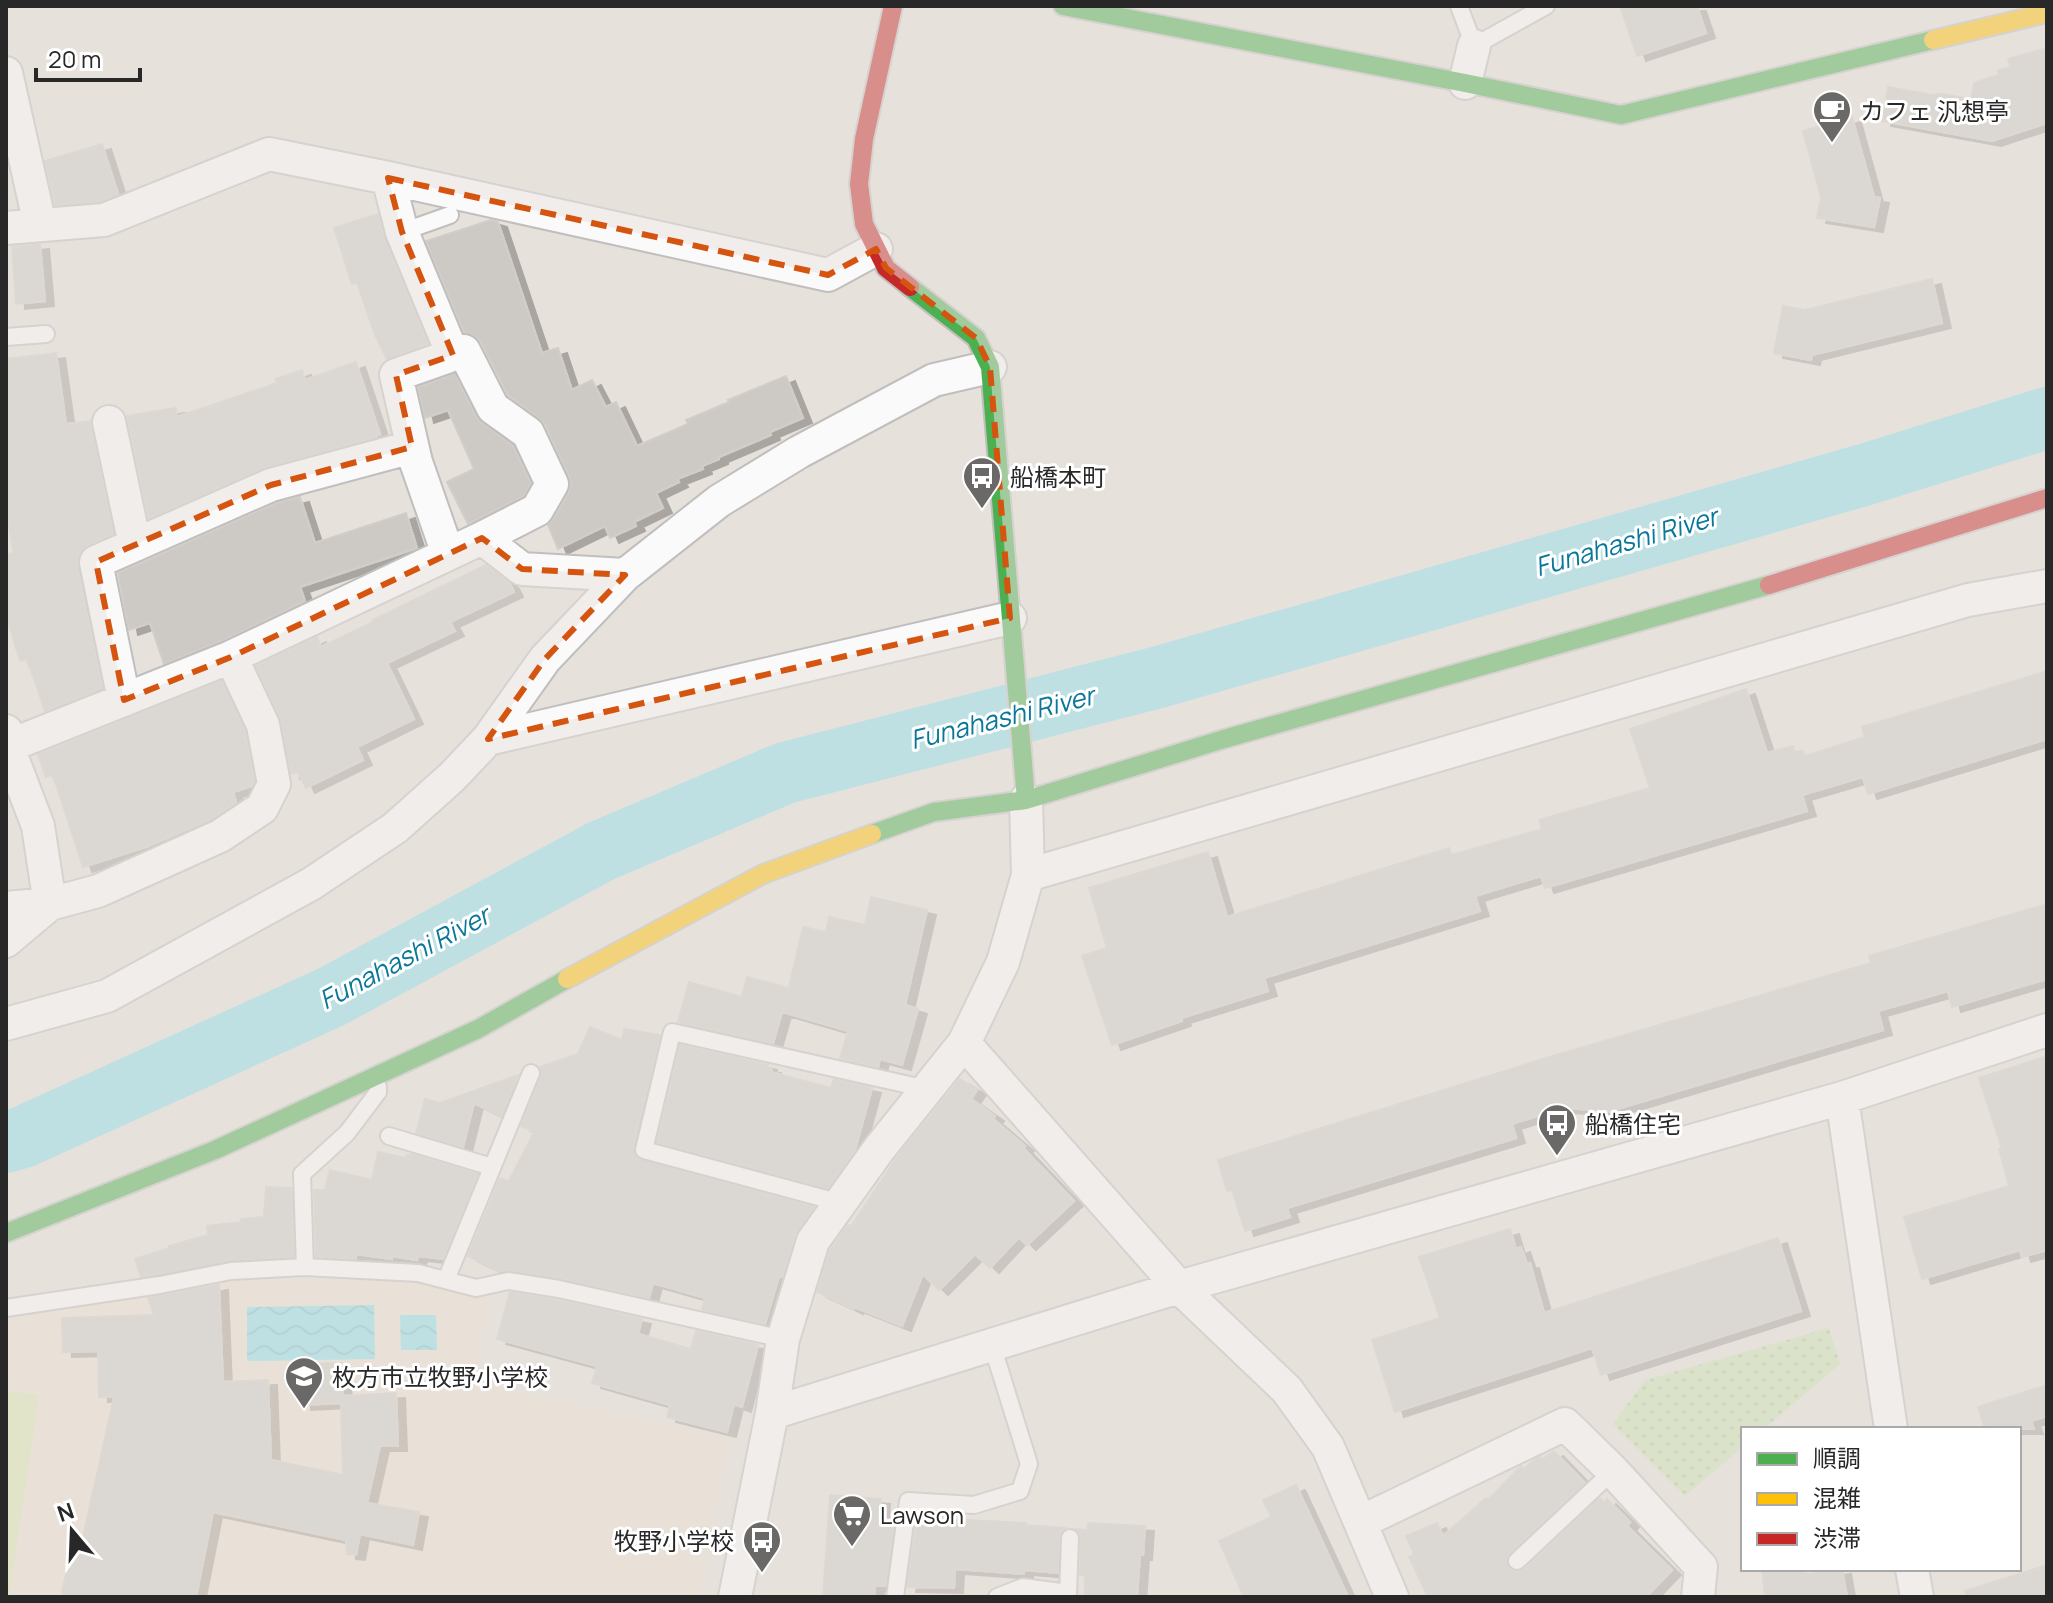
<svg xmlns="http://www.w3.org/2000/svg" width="2053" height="1603" font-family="Manrope,'Noto Sans JP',sans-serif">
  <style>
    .education { fill: #ebdfd0 }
    .grass { fill: url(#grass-dots) }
    .pitch { fill: #d9e7b1 }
    .water { fill: url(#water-waves) }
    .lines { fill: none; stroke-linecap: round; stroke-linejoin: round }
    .river { stroke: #8dddeb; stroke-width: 62 }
    .building { fill: #cdcac6; stroke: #d2cdc8; stroke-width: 2; filter: url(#shadow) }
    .lane-casing { stroke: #c0bfbe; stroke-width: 20 }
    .street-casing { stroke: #c0bfbe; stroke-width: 36 }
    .fast-casing { stroke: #c0bfbe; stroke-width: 22 }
    .slow-casing { stroke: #c0bfbe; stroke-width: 22 }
    .jam-casing { stroke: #c0bfbe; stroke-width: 22 }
    .lane { stroke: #fbfafa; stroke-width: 16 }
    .street { stroke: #fbfafa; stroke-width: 32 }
    .fast { stroke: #4caf50; stroke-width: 18 }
    .slow { stroke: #ffc107; stroke-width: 18 }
    .jam { stroke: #c62828; stroke-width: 18 }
    .marked { fill: none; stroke: #d5540f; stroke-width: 6; stroke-dasharray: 16 10; stroke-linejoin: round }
    .labels { text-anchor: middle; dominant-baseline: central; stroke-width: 6; stroke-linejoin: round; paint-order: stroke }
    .poi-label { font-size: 24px; fill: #282828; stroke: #fff; text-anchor: start }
    .water-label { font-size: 26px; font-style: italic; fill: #09779a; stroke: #fff }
  </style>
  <defs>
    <pattern id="grass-dots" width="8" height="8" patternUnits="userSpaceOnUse" patternTransform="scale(2)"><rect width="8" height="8" fill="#cde3b4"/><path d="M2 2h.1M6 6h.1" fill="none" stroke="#b0c39b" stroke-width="1.8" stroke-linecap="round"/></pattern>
    <pattern id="water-waves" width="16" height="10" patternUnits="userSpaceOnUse" patternTransform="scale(2)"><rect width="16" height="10" fill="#8dddeb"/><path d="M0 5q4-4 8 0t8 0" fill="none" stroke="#7abeca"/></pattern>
    <filter id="shadow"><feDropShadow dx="9" dy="5" stdDeviation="0" flood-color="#0004"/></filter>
  </defs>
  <rect width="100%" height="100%" fill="#e7e1dc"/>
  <path class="education" d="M387,1278L487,1297L476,1383L729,1438L698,1597H6V1316L227,1280Z"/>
  <path class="grass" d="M1829,1328L1840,1364L1764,1429H1743V1447L1685,1496L1613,1424L1645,1380Z"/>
  <path class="pitch" d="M6,1391L39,1395L9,1597H6Z"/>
  <path class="water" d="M374,1305L375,1359L247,1361V1307Z
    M400,1315H436L437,1350H401Z"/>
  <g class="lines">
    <path class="river" d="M6,1142L23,1137L331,997L601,851L785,773L1159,677L1867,474L2047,418"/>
  </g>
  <path class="building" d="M1620,6H1697L1706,33L1637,56Z
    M2047,48V123L1992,141L1882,121L1888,87L1933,95L1942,94L1971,99L1974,83L1998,75V70L2011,67L2008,59Z
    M1852,117L1874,197L1880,198L1874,227L1817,218L1821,197L1803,131Z
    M102,144L118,194L100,201L55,205L45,161Z
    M378,214L384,239L428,344L387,359L375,335L357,283L352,284L334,228Z
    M491,220L498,222L542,353L558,348L572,390L592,380L606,407L616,402L637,446L688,424L686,420L729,402L728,400L786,376L803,418L770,432L771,435L719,457V459L702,466L703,469L677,479L679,482L656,493L663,508L634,522L636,526L610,538L605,526L558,549L548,525L553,520L568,494L571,484L569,476L545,424L539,418L508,395L481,342L474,335L464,332L426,241Z
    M40,244L45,301L16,304L12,247Z
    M1932,279L1942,323L1812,355L1811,360L1774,353L1783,306L1805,310Z
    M56,353L66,424L91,421L113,534L88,545L81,550L78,558L77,566L102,688L45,711L27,659L20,661L6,615V608L9,607L6,579V554L13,553L6,503V359Z
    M356,362L380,434L377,435V437L264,468L149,518L127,416L176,408L177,417L277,383L276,379L302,370L305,380Z
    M455,374L476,417L482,423L513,446L531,483L523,496L468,524L447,482L474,469L448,410L425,418L418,387Z
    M300,497L315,543L406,513L417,548L300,587L305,601L223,640L164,664L150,623L129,630L118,573L277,503Z
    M486,565L510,584L514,592L450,622L455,631L387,663L414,719L357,747L363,760L306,788L298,772L291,774L280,717L256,666L317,637L321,647L373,622V620Z
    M2047,671V739L1868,794L1863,777L1802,795L1807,811L1545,888L1541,876L1475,896L1480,911L1264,978L1268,991L1181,1018L1182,1021L1112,1045L1082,956L1107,948L1089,888L1208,852L1227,917L1449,848L1452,855L1542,829L1539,820L1650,788L1630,729L1746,689L1767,753L1793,746L1795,754L1803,751L1805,756L1865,737L1862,727Z
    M221,681L245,731L254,781L252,786L233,792L236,802L211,819L146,847L83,867L53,775L46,777L38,755Z
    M871,897L927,910L905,1005L918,1009L902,1065L880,1059L878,1067L840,1058L848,1031L783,1012L803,927L826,932L829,917L865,925Z
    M2047,904V979L1952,1007L1948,991L1878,1011L1883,1030L1597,1115L1595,1110L1562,1108L1512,1124L1516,1138L1287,1208L1290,1217L1245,1231L1232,1190L1227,1191L1218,1160L1546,1058L1871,963L1869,956Z
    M747,977L789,988L773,1043L678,1022L689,982L742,997Z
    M590,1027L622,1040L624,1029L660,1035L633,1147L634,1154L637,1158L814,1207L795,1235L782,1277L779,1276L765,1324L702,1310L705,1298L653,1283L649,1298L561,1278L510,1270L500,1271L468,1256L500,1179L509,1181L534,1132L521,1126L541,1077L540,1067L578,1054Z
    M680,1045L768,1065L767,1067L772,1068L771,1072L831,1088L834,1079L872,1088L855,1150L828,1188L657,1142Z
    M2047,1056V1250L2022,1257L2020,1250L1922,1279L1904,1217L2009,1186L1999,1149H2002L1979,1078Z
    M518,1075L501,1116L474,1103L463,1147L416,1133L425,1099L440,1103Z
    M960,1079L977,1090L971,1099L995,1116L993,1119L1025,1146L1023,1148L1074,1201L1027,1245L1019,1237L990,1268L975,1254L939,1290L923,1274L902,1326L854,1307V1309L817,1292L830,1250L848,1225L851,1226L899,1154Z
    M378,1152L407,1158V1155L410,1156L411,1154L478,1174L443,1259L418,1256L417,1260L392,1256V1259L356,1254V1259L329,1257V1256L316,1257L314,1190H325L330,1170L372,1180Z
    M266,1187L291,1188L294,1257L229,1260L141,1277L135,1259L169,1248V1246L208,1235L207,1226L241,1222V1219L264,1217Z
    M1510,1229L1516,1249L1521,1247L1527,1264L1530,1263L1544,1313L1778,1238L1801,1311L1601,1375L1592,1348L1395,1412L1372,1340L1440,1318L1419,1257Z
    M219,1285L223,1382L268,1380L271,1460L343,1475L341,1403L302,1405L301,1364L341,1363L343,1396L396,1393L398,1446H380L367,1503L419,1512L413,1545L360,1534L356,1555L347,1554L346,1540L213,1512L196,1597H61L75,1535L83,1537L114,1397H99L98,1351L63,1352L62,1318L154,1315L148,1298Z
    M510,1292L557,1300L642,1319L638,1334L691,1349L696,1331L758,1345L742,1407L734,1404L727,1432L667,1417L670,1405L592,1383L597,1366L497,1339Z
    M2047,1385V1416L2031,1421L2034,1429H1985L1978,1407Z
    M1554,1451L1585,1483L1509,1553L1506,1563L1510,1569L1519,1572L1525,1569L1600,1498L1604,1503L1607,1499L1630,1522L1627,1526L1672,1570L1646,1597H1428L1409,1557L1414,1554L1406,1536L1437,1523L1443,1536L1486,1498L1488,1500L1521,1466L1524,1469L1533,1461L1540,1457L1543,1459Z
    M1296,1485L1348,1597H1244L1219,1541L1271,1517L1263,1500Z
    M830,1495L881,1499L880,1519L894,1520L885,1586H875L874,1597H823Z
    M917,1520H968L1026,1523V1525L1065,1528L1061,1532L1059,1538L1058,1573L1024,1570V1574L955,1569L954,1588L907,1587Z
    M1088,1523L1145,1526L1143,1555H1140L1137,1597H1085V1576L1080,1575L1081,1538L1076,1529L1087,1530Z
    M2047,1565V1597H1966L1965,1591Z
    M1762,1569H1803L1804,1575L1842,1569L1847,1597H1765Z"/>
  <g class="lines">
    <defs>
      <path id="lane" d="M1459,6L1474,46L1546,6
        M402,232L450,215
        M6,337L46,334
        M389,1136L492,1167
        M841,1203L644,1150L672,1032L927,1089
        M305,1267L302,1174L347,1133L378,1092V1087
        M446,1280L531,1073
        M6,1308L160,1285L231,1271L305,1267L418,1273L476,1288L508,1281L559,1289L783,1339
        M1517,1561L1613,1471
        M895,1597L908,1501L974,1505L1020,1491L1029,1464L992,1345
        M997,1597L1023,1587L1068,1593
        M1068,1597L1070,1538"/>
      <path id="street" d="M6,73L40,225
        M1465,83L1474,46
        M388,178L402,232L453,355
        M6,228L104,220L269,154L388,178L828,275L876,249
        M109,422L135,545
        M448,554L416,462L396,375L464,351L493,408L528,433L552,484L537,510L482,538
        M124,700L96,562L271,485L412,447
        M6,731L9,750L38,826L50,904L6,941
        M488,739L1010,618
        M6,747L231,657L482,538L522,569L625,575
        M1028,875L1968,600L2047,586
        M6,908L50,904L98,891L220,836L262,808L274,784L263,725L231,657
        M6,1024L107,996L311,884L395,828L452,777L488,739L545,659L625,575L719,501L799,452L934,380L990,367
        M964,1043L1179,1287L1287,1390L1328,1447L1392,1597
        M1842,1098L1891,1429
        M772,1413L1179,1287L1842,1098L2047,1030
        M1361,1522L1565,1424L1613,1471L1701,1567L1698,1597
        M1912,1569L1917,1597
        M735,1597L772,1413L783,1339L813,1241L879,1149L964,1043L1003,962L1028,875L1026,800"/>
      <path id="fast" d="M1063,6L1465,83L1621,115L1933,40
        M910,287L976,338L990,367L1026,800
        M872,834L934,812L1026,800L1224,739L1769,585
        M6,1233L215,1150L478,1029L567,979"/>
      <path id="slow" d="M1933,40L2047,13
        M567,979L763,874L872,834"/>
      <path id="jam" d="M893,6L864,139L859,184L864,224L886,268L910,287
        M1769,585L2047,498"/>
    </defs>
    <use href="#lane" class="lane-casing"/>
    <use href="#street" class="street-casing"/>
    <use href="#fast" class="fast-casing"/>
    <use href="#slow" class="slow-casing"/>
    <use href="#jam" class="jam-casing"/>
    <use href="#lane" class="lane"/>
    <use href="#street" class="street"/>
    <use href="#fast" class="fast"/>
    <use href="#slow" class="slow"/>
    <use href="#jam" class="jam"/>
  </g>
  <path d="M0 0H2053V1603H0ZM388,178L828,275L876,249L886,268L976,338L990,367L1010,618L488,739L545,659L625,575L522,569L482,538L231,657L124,700L96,562L271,485L412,447L396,375L453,355L402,232Z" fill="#e7e1dc" fill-opacity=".55" fill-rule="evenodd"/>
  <path class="marked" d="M388,178L828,275L876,249L886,268L976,338L990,367L1010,618L488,739L545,659L625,575L522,569L482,538L231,657L124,700L96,562L271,485L412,447L396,375L453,355L402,232Z"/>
  <defs>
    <symbol id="cafe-pin" viewBox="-11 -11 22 30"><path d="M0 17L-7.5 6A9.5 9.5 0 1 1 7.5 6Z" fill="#6b6967" stroke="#fff"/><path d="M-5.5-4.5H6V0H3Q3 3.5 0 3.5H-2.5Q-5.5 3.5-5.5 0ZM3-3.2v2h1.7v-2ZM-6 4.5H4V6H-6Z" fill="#fff"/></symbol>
    <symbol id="bus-pin" viewBox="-11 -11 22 30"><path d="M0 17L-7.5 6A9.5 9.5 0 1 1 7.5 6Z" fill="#6b6967" stroke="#fff"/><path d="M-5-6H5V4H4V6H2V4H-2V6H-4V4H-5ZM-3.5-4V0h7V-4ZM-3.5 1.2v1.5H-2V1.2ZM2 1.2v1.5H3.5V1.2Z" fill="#fff"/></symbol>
    <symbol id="school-pin" viewBox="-11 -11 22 30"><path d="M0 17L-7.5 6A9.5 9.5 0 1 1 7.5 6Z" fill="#6b6967" stroke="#fff"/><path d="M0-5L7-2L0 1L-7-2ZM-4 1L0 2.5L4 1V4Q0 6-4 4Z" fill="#fff"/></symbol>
    <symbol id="supermarket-pin" viewBox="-11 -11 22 30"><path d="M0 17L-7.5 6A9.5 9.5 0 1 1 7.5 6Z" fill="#6b6967" stroke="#fff"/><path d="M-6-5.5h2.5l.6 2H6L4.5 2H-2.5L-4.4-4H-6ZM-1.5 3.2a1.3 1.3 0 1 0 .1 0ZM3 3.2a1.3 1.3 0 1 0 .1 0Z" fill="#fff"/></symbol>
  </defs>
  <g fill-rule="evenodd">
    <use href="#cafe-pin" x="1810" y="88" width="44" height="60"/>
    <use href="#bus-pin" x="960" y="454" width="44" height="60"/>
    <use href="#bus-pin" x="1535" y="1101" width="44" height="60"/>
    <use href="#school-pin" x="282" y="1354" width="44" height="60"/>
    <use href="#supermarket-pin" x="830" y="1492" width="44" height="60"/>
    <use href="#bus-pin" x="740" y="1518" width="44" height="60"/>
  </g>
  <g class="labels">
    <g class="poi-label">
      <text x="1860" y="110">カフェ 汎想亭</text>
      <text x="1010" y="476">船橋本町</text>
      <text x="1585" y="1123">船橋住宅</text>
      <text x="332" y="1376">枚方市立牧野小学校</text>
      <text x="880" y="1514">Lawson</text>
      <text x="734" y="1540" text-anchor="end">牧野小学校</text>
    </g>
    <g class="water-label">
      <text transform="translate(1626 541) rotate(-16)">Funahashi River</text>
      <text transform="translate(1002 717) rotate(-14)">Funahashi River</text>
      <text transform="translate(404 957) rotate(-28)">Funahashi River</text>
    </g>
  </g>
  <rect width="2053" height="1603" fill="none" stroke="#282828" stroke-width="16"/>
  <rect x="1741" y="1427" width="280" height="144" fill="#ffffff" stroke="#a9a9a9" stroke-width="2"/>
  <rect x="1757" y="1453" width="40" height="12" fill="#4caf50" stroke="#a9a9a9" stroke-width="2"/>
  <text x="1813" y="1467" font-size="24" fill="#282828">順調</text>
  <rect x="1757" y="1493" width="40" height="12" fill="#ffc107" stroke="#a9a9a9" stroke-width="2"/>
  <text x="1813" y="1507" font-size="24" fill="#282828">混雑</text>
  <rect x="1757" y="1533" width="40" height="12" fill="#c62828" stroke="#a9a9a9" stroke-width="2"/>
  <text x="1813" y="1547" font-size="24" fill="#282828">渋滞</text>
  <g transform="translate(72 1531) rotate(341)" stroke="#ffffff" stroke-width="6" paint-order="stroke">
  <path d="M0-6L14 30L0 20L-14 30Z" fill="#282828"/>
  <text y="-12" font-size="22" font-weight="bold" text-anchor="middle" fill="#282828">N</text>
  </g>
  <path d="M36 68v12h104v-12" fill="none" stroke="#282828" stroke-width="4"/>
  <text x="48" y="68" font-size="24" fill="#282828" stroke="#ffffff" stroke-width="6" paint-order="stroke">20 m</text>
</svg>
